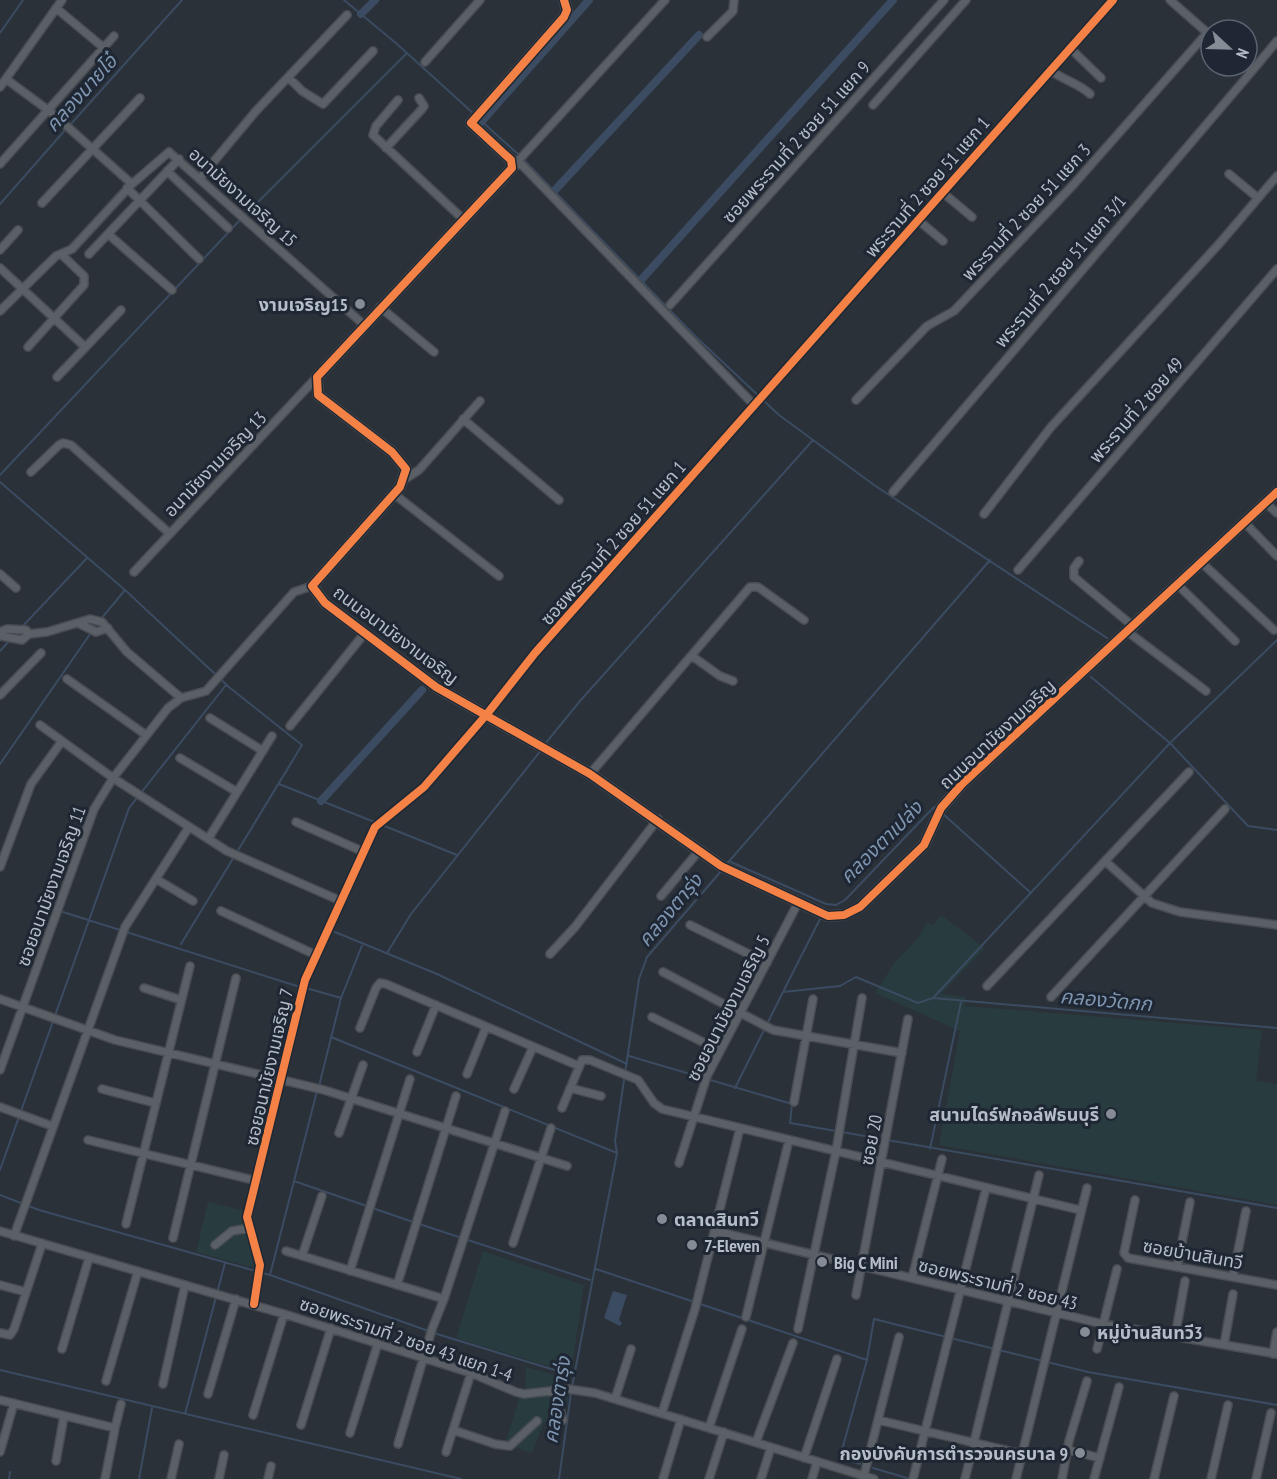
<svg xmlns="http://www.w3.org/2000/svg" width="1277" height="1479" font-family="'PT Sans Narrow','Noto Sans Thai',sans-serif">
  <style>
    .green { fill: #283b3e }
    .water { fill: #3a4b62 }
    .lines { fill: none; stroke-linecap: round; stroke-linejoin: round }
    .stream { stroke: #3a4b62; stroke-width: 2 }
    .canal { stroke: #3a4b62; stroke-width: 8 }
    .street-casing { stroke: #494d53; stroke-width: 10 }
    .secondary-casing { stroke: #494d53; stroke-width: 12 }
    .street { stroke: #5b5f66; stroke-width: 7 }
    .secondary { stroke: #595e65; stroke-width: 9 }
    .cycleway-casing { stroke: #1e2733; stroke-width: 11 }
    .cycleway { stroke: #f48246; stroke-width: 8 }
    .poi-dot { fill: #858c96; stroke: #1e2733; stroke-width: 2 }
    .labels { text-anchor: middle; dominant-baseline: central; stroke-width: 6; stroke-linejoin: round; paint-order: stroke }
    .street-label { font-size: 18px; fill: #b5bdc9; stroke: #1e2733 }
    .poi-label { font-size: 18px; font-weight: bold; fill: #b5bdc9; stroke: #1e2733; text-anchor: start }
    .water-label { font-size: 20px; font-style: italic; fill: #7e94af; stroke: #1e2733 }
  </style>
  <rect width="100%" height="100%" fill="#2b3138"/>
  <path class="green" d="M941,915L985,948L941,994L966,997L965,1006L1262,1030L1256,1081L1277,1084V1205L939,1145L960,1031L875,993L895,962L919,937L927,923L933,925Z
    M208,1202L251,1212L250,1217L260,1249L255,1268L196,1252Z
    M483,1251L584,1285L571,1373L456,1338Z
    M526,1367L570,1379L569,1384L525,1390Z
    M568,1395L562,1429L544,1422L532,1453L505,1444L520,1396Z"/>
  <path class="water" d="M613,1291L627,1295L619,1320L622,1323L620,1326L604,1318Z"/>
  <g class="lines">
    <path class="stream" d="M344,0L397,44L475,115
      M0,33L23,0
      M479,119L519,155
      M70,125L182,0
      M523,159L695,336L779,415L874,485L1107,638
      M0,204L66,129
      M0,475L240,220L407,53
      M0,482L125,590L230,688L302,745L237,852
      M101,619L125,590
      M21,628L87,558
      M0,651L9,641
      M1091,677L1170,743L1248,826L1277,830
      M545,744L580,701L813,440
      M0,764L97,624
      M279,784L377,823
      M942,813L1031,893
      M382,825L457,855
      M731,862L826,904L836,905L845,900L934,807L938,809
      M725,866L990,560
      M63,912L300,987
      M335,932L437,974L627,1064
      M181,944L234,857
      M387,953L411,914L542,749
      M306,988L341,998
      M784,990L822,915
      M933,998L1277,1028
      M331,1037L617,1153
      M629,1056L792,1104L790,1123L1277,1208
      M319,1086L341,998L363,943
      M735,1088L783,992L840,986L856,977L918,1003L933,998L1170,743L1277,640
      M930,1149L961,1002
      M0,1170L129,808L226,685
      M294,1181L413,1222
      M0,1195L39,1210L270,1275L437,1334L574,1376
      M419,1224L590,1280
      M596,1269L867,1360
      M270,1275L317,1091
      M0,1370L461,1479
      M572,1387L617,1153L615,1141L639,979L647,957L722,870
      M185,1414L225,1263
      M860,1464L840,1457L867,1360L874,1319L1088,1372L1277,1405
      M873,1468L907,1478
      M9,1479L10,1472
      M139,1479L152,1408
      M559,1479L571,1393"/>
    <path class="canal" d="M361,14L375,0
      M482,121L589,0
      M555,190L699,35
      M641,280L893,0
      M321,801L422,690"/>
    <defs>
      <path id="street" d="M1170,0L1211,36
        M56,8L104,48
        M707,37L733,11L734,0
        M1070,48L1101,78
        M425,62L480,0
        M1246,66L1252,71L1277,41
        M1050,70C1063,80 1078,83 1090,94
        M288,77L302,91L323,104L373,51
        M6,79L52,113L132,184
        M0,87L62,0
        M398,100L376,126L373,135L464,220
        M873,105L966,0
        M386,148L422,109L424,106L419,98
        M0,164L114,36
        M512,164L522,165L754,405
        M512,164L519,160L665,0
        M167,171L228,228
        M1229,174L1258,198
        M200,178L256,111L347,15
        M127,188L199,259
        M942,192L972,217
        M42,203L140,98
        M918,220L943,241
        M108,234L172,290
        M0,250L18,230
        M89,254L179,159
        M0,268L85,347
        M670,305L944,0
        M380,307L434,352
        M0,311L56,256L72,249L132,184L169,152L363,324
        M28,347L84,285V276L61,254
        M57,377L121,310
        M856,400L927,326L954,311L1074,184L1207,33
        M463,419L559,500
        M31,472L59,445L63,443L71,445L169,533
        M405,479L419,470L480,401
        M893,492L1252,71
        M394,494L499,576
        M1266,503L1277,513
        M984,514L1051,427L1219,244L1277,176
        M1245,523L1277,556
        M1079,561L1074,568V577L1134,627
        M1202,563L1274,630
        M1018,570L1277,269
        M134,572L317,377
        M0,574L16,588
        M1178,585L1235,641
        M80,624L96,632L108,628
        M0,632L7,629L26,630L29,634L47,632L90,619L102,622L127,652L181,698
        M1128,632L1206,691
        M0,636L22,640L29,634
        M692,656L720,676L733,681
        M67,679L146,735
        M0,695L41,653
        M210,718L263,751
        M40,725L113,778L227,851L341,901
        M290,726L364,634
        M180,758L237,792
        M590,774L750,587H758L804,620
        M296,822L364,852
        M208,839L272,736
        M1105,861L1152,903L1180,912L1277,925
        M0,867L31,784L62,741
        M156,879L193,901
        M661,896L698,852
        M221,911L316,955
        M690,925L767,963
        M550,954L575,927L658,819
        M663,972L773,1030L902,1053
        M987,986L1189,772
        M144,988L181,1000
        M1051,997L1225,809
        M0,999L115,1040L324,1090L567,1166
        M652,1017L719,1050
        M360,1028L376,988L380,983L386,984L579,1066
        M417,1052L436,1005
        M0,1070L94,809L113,778L168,708L181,698L206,691L294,592L312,586
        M467,1074L486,1027
        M570,1088L601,1096
        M102,1089L155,1103
        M514,1089L533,1047
        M794,1102L813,999
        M0,1107L52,1126
        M562,1108L582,1060H590L638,1080L654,1103L662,1109L1080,1210
        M339,1133L363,1065
        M88,1140L257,1181
        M679,1163L707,1076L798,903
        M1135,1200L1124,1253L1128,1258L1277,1285
        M126,1224L190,966
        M0,1231L284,1314L471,1373L516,1392L524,1394L568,1389L595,1393L874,1479
        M715,1231L1103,1324L1277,1354
        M14,1236L125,927L189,827
        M173,1238L236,978
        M513,1243L551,1128
        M215,1245L232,1231L250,1228
        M286,1251L444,1299L432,1329L398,1444
        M302,1256L322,1196
        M1177,1267L1190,1202
        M350,1271L410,1079
        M1233,1276L1246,1211
        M912,1278L942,1159
        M0,1285L26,1292
        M397,1285L456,1096
        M856,1295L908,1019
        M444,1299L505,1111
        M254,1304L260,1265L247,1217L305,980L375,827L424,787L487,714L535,653L1113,0
        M746,1317L789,1140
        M798,1329L836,1151L862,998
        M0,1333L10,1335L14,1329L42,1244
        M1175,1337L1185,1281
        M1224,1345L1233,1294
        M62,1349L89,1258
        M1097,1349L1117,1269
        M1273,1354L1277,1332
        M106,1381L138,1271
        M163,1384L185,1285
        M554,1391L563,1420
        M208,1394L236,1299
        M615,1399L631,1349
        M0,1400L115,1428L105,1479
        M662,1413L695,1309L740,1128
        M253,1415L284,1314
        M878,1420L1022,1454
        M301,1425L331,1328
        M115,1428L121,1404
        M709,1428L742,1329
        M453,1430L495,1444L510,1446L537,1421
        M350,1433L378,1343
        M756,1442L793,1343
        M1069,1450L1100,1458
        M0,1452L14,1403
        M446,1452L471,1373
        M804,1458L837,1359
        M56,1461L64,1416
        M171,1479L179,1444
        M219,1479L224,1455
        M268,1479L271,1466
        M663,1479L681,1419
        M709,1479L724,1432
        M761,1479L771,1447
        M812,1479L817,1462
        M863,1479L899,1337
        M913,1479L986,1188
        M965,1479L1039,1175
        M1016,1479L1087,1188
        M1062,1479L1069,1441L1087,1381
        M1094,1479L1119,1387
        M1154,1479L1174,1396
        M1211,1479L1228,1405
        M1256,1479L1271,1413"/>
      <path id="secondary" d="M564,0L567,10L564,17L471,123L511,160L512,168L317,377L318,395L392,452L406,469L400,487L312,586L325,603L436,687L590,774L721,866L828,916L844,915L860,907L924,845L941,808L962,784L1277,492"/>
    </defs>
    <use href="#street" class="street-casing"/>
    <use href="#secondary" class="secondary-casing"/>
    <use href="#street" class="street"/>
    <use href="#secondary" class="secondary"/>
    <defs>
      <path id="cycleway" d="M564,0L567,10L564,17L471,123L511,160L512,168L317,377L318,395L392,452L406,469L400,487L312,586L325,603L436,687L590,774L721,866L828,916L844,915L860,907L924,845L941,808L962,784L1277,492
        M254,1304L260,1265L247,1217L305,980L375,827L424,787L487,714L535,653L1113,0"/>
    </defs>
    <use href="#cycleway" class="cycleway-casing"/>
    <use href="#cycleway" class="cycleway"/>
  </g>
  <g class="poi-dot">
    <circle cx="360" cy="304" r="6"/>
    <circle cx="1111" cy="1114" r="6"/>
    <circle cx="662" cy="1219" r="6"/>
    <circle cx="692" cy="1245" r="6"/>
    <circle cx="822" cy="1262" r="6"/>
    <circle cx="1085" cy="1332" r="6"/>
    <circle cx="1080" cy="1453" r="6"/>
  </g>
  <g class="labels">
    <g class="street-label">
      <text transform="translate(796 142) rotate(-48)">ซอยพระรามที่ 2 ซอย 51 แยก 9</text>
      <text transform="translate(927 187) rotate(-49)">พระรามที่ 2 ซอย 51 แยก 1</text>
      <text transform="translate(243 197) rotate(42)">อนามัยงามเจริญ 15</text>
      <text transform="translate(1026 212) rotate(-47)">พระรามที่ 2 ซอย 51 แยก 3</text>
      <text transform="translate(1060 271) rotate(-50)">พระรามที่ 2 ซอย 51 แยก 3/1</text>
      <text transform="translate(1136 410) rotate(-49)">พระรามที่ 2 ซอย 49</text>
      <text transform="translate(215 464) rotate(-46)">อนามัยงามเจริญ 13</text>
      <text transform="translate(613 543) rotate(-49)">ซอยพระรามที่ 2 ซอย 51 แยก 1</text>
      <text transform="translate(396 635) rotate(37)">ถนนอนามัยงามเจริญ</text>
      <text transform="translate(997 734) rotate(-43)">ถนนอนามัยงามเจริญ</text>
      <text transform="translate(51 886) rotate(-70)">ซอยอนามัยงามเจริญ 11</text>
      <text transform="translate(728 1008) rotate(-63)">ซอยอนามัยงามเจริญ 5</text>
      <text transform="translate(269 1067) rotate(-77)">ซอยอนามัยงามเจริญ 7</text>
      <text transform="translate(871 1140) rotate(-79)">ซอย 20</text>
      <text transform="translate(1193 1254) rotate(10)">ซอยบ้านสินทวี</text>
      <text transform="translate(998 1284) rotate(14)">ซอยพระรามที่ 2 ซอย 43</text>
      <text transform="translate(406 1339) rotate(19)">ซอยพระรามที่ 2 ซอย 43 แยก 1-4</text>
    </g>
    <g class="poi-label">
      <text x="348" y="304" text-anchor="end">งามเจริญ15</text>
      <text x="1099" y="1114" text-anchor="end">สนามไดร์ฟกอล์ฟธนบุรี</text>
      <text x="674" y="1219">ตลาดสินทวี</text>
      <text x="704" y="1245">7-Eleven</text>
      <text x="834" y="1262">Big C Mini</text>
      <text x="1097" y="1332">หมู่บ้านสินทวี3</text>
      <text x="1068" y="1453" text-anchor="end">กองบังคับการตำรวจนครบาล 9</text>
    </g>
    <g class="water-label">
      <text transform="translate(81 93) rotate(-48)">คลองนายโอ๋</text>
      <text transform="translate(881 842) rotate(-45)">คลองตาเปล่ง</text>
      <text transform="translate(670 910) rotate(-50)">คลองตารุ่ง</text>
      <text transform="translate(1106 1000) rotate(5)">คลองวัดกก</text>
      <text transform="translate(557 1400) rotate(-81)">คลองตารุ่ง</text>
    </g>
  </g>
  <g transform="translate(1229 48) rotate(112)"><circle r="28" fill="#1e2733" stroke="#5a636f" stroke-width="1.5"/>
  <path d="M0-4.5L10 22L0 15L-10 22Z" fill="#858c96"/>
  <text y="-9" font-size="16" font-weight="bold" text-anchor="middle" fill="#b5bdc9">N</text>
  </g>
</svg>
